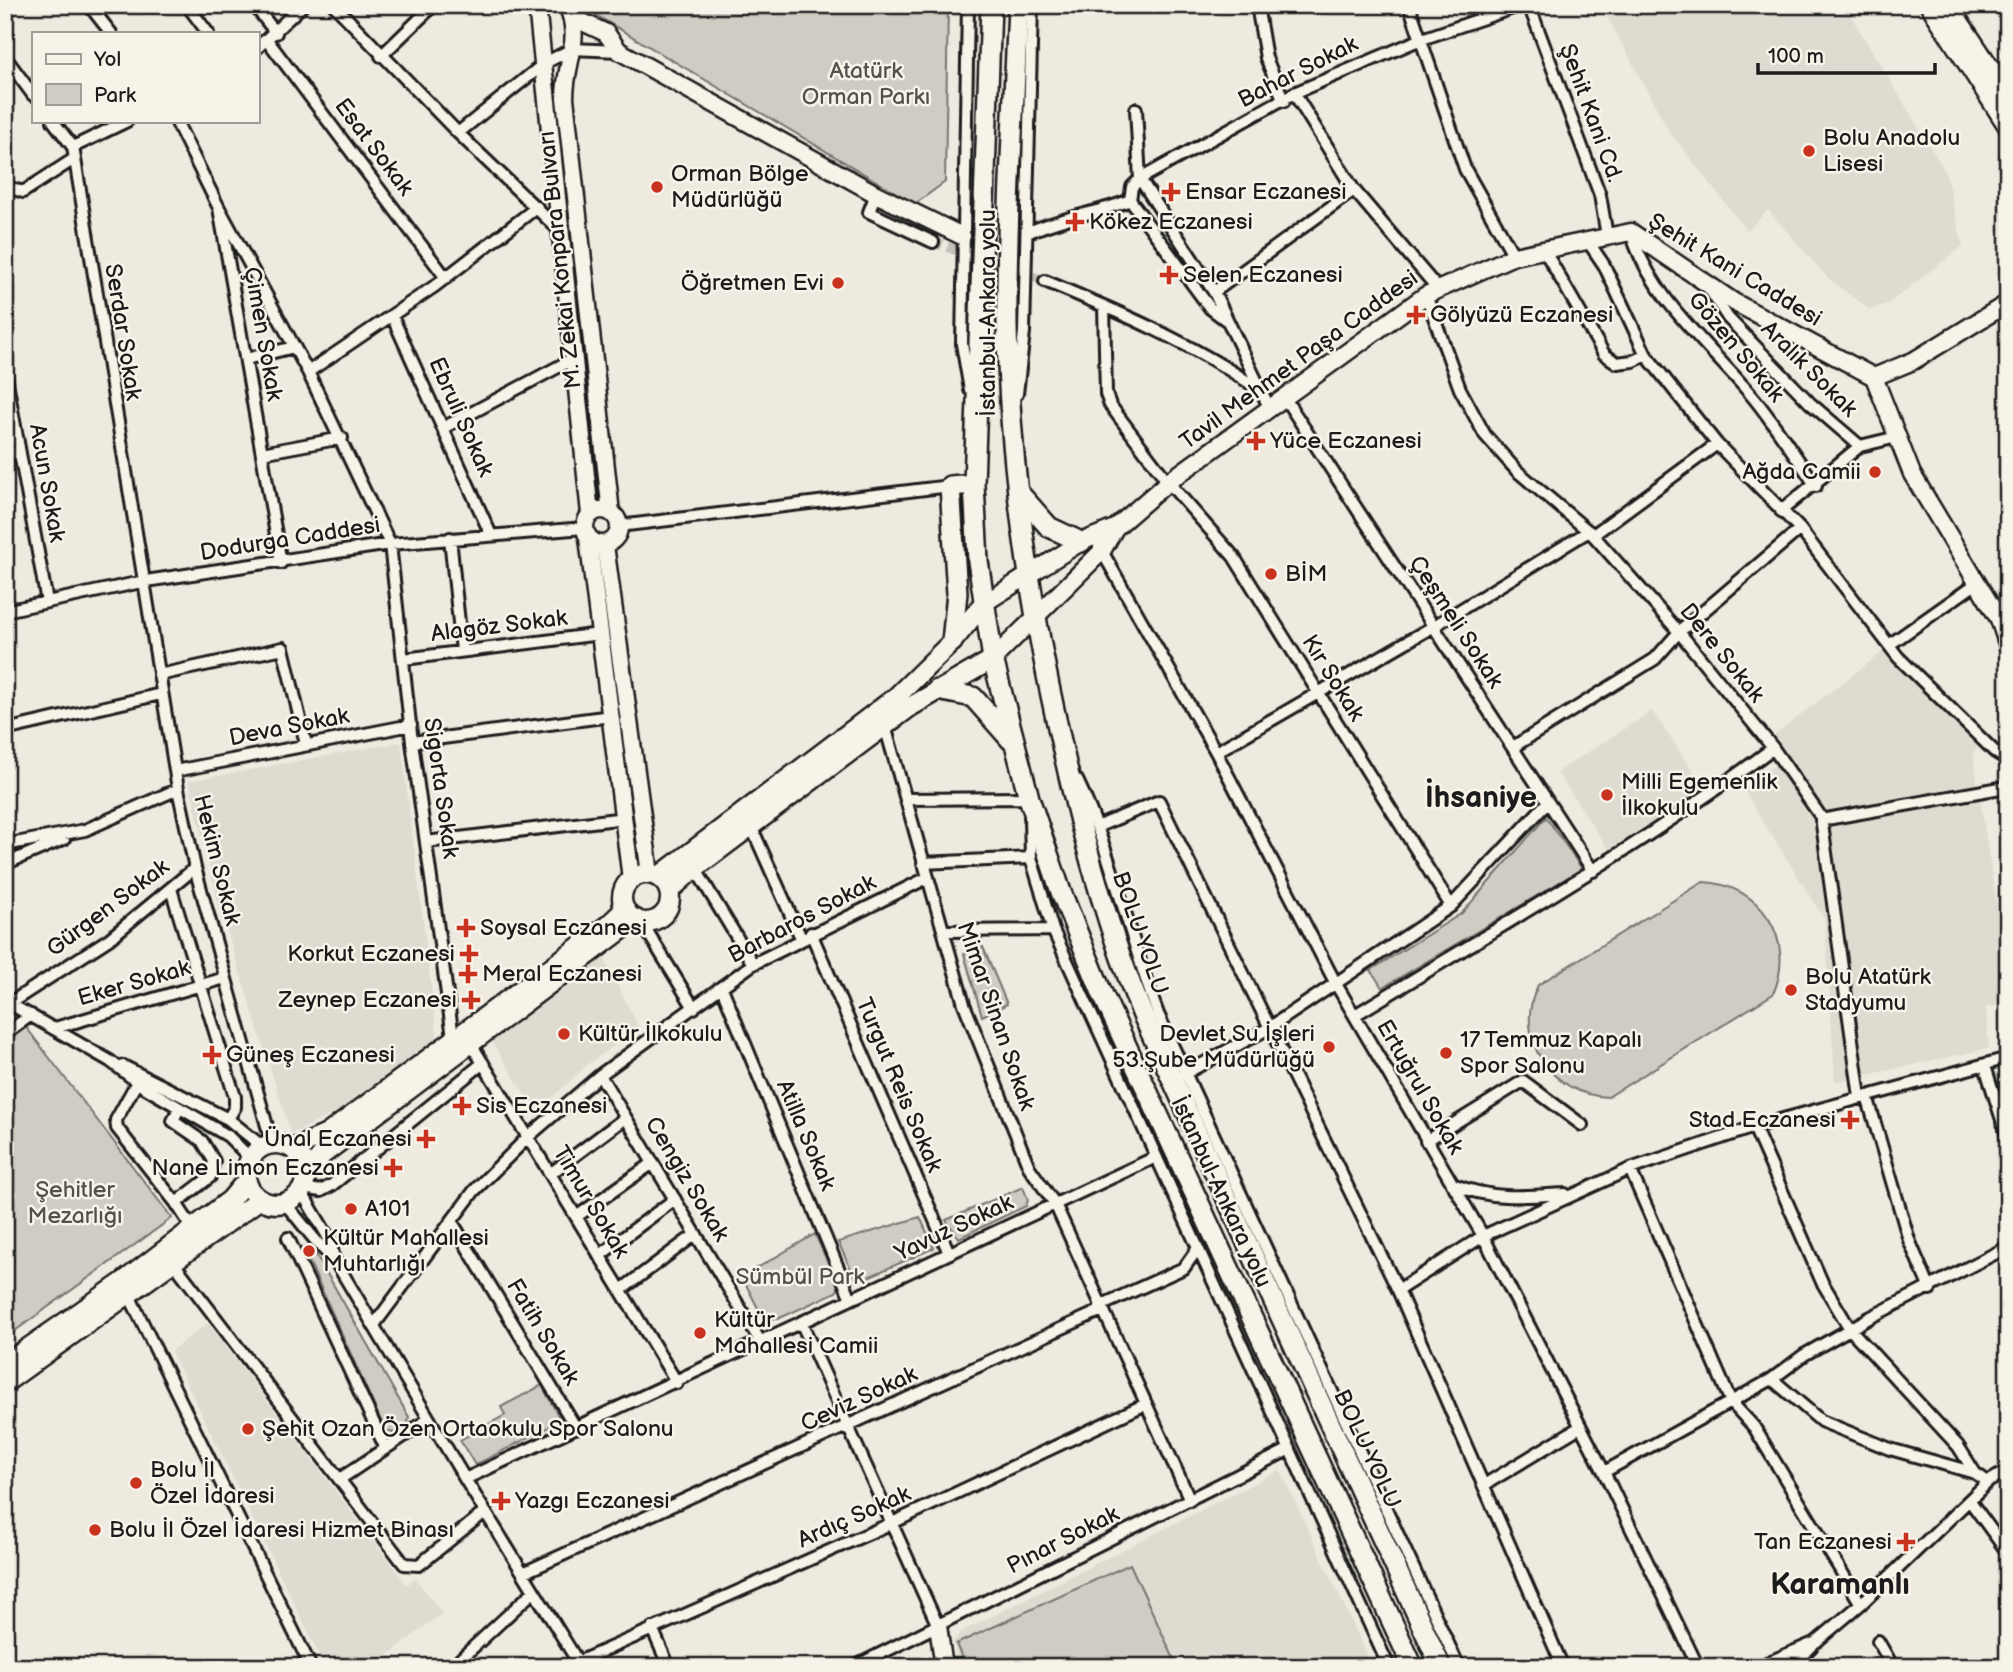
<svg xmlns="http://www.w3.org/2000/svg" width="2013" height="1672" font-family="'Balsamiq Sans',sans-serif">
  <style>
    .built { fill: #dedbd1 }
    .green { fill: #cfccc3; stroke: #767470; stroke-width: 2 }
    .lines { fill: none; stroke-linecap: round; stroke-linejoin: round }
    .street-tunnel { stroke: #c4c1b9; stroke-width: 10; stroke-dasharray: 10 5; stroke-linecap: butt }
    .street-casing { stroke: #1c1c1c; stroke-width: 16 }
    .secondary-casing { stroke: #1c1c1c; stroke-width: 21 }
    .primary-casing { stroke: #1c1c1c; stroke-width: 23 }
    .highway-casing { stroke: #1c1c1c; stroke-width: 24 }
    .street { stroke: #f7f3e8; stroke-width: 10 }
    .secondary { stroke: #f7f3e8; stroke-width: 16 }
    .primary { stroke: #f7f3e8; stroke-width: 18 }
    .highway { stroke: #f7f3e8; stroke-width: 19 }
    .poi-dot { fill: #c8321e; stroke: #f7f3e8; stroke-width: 2.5 }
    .labels { text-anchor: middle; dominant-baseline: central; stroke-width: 5; stroke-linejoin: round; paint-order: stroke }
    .park-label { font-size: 23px; fill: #52514e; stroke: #f7f3e8 }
    .street-label { font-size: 23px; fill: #1c1c1c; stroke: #f7f3e8 }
    .poi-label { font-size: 23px; fill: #1c1c1c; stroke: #f7f3e8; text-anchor: start }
    .district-label { font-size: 30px; font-weight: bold; fill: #1c1c1c; stroke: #f7f3e8 }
  </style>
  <rect width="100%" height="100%" fill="#eeeae0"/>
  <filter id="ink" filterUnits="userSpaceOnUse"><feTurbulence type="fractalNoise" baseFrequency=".0143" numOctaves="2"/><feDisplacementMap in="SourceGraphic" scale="14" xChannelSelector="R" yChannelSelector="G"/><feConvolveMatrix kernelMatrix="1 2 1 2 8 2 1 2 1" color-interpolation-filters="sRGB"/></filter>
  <g filter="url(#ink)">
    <path class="built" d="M1601,5H1844L1945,171L1963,246L1889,303L1870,310L1828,278L1768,210L1747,231L1669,131Z
      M1884,651L1978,748L1973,753L2008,981V1004L1986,1007L1989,1048L1835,1082L1825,920L1742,788L1788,755L1774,735Z
      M1652,711L1704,787L1609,850L1557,772Z
      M401,742L438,1043L341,1110L291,1134L219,906L189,781Z
      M603,956L639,1028L587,1065L536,1113L491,1040Z
      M208,1323L407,1585L415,1578L442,1613L373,1667H325L171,1351Z
      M1280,1470L1373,1667H959L953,1641L961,1632Z"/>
    <path class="green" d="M579,5H948L945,182L915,204Z
      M1546,817L1582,869L1382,988L1371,970L1462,913Z
      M1703,882C1761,884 1797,941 1773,994L1608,1097C1551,1095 1512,1038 1538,985Z
      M983,947L1007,1004L982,1016L964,954Z
      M26,1027L172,1218L5,1338V1043Z
      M1023,1187L1028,1200L1026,1206L959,1238L946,1220Z
      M920,1217L934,1248L857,1282L838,1242Z
      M815,1234L839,1287L836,1292L778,1319L763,1318L742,1277Z
      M310,1244L409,1417L407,1425L393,1433L385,1430L303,1248Z
      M542,1385L561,1421L475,1465L460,1440L505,1415L501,1407Z
      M1130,1564L1174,1659L1158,1667H966L956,1644Z"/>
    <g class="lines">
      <path class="street-tunnel" d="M933,242L1045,281"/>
      <defs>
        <path id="street" d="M89,5L111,33
          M187,5L208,33
          M254,5L276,33
          M334,5L458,133
          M968,5L962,344L970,390
          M1257,5L1266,58L1284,101
          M1409,5L1465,169L1514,256
          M1529,5L1600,195L1607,236
          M268,41L446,278
          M257,48L303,5
          M381,56L434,5
          M5,57L33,95
          M1294,93L1354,190L1438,289
          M1136,109L1140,179L1214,292L1269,407
          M53,121L73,147
          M127,121L73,147L178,789L195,868L272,1144
          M176,121L219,208L281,563
          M5,186L23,192L74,159
          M876,194L869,212L933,242
          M219,208L308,372L390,544L412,742L453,1037
          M560,231L458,133L545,63L572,49L619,51
          M1631,232C1650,299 1715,350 1757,402C1778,429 1797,458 1816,486
          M1027,233C1061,217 1096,214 1130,200
          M1587,240L1604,265L1646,355L1717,444L1800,529L1898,657L1995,752L2008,760
          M1543,248L1604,354L1617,363L1633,361L1646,355
          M1045,281C1117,311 1192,343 1257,388
          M1708,287L1728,318L1810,403L1860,446
          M1214,292L1354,190
          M1426,295L1460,389L1485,435L1517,471L1593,535L1679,632L1773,748L1821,817L1860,1097
          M1104,306L1106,394L1110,405L1168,482L1234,557L1451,906
          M392,316L491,535
          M1226,320L1210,308L1130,200L1132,187L1140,179L1294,93L1419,40L1522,5
          M246,359L294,347
          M5,371L47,602
          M308,372L435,286L537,207
          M1017,394L1024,332L1032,5
          M1284,397L1593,871
          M443,428L575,358
          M5,452L20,454
          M262,453L342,438
          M1781,511L1860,446L1897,437
          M619,526L950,486
          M1593,535L1717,444
          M450,538L462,651
          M1099,546L1216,752L1336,984L1483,1236L1604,1472L1698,1667
          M5,611L146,581L390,544L584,528
          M1889,645L1977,583
          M404,659L600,634
          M159,675L283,648L306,744
          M885,726L964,1004L1029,1167L1055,1204L1190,1500
          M5,730L161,694
          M412,742L611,716
          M1513,747L1655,659L1679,632L1800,529
          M1216,752L1434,626L1589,531
          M175,771L411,725
          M1077,780C1113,855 1129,937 1158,1014L1459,1667
          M906,799L1029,798V802
          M1030,818L1031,858L1053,930L1389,1667
          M1821,820L2006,787
          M751,826L801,938
          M1099,826L1159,801L1398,1290L1563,1667
          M426,842L625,818
          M5,845L85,830L178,789
          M923,863L1031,858
          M5,864L64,839
          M695,868L753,964
          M171,889L235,1097V1107L228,1119
          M641,921L694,1008
          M943,931L1053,930
          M811,933L949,1253
          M722,988L851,1299
          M7,998L10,1003L109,939L195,868
          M5,1001L110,1061L144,1087L228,1136L250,1158
          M1355,1015C1496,929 1640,847 1773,748
          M55,1028L225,978
          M5,1034L31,1015
          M470,1042L677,1383
          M123,1066L228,1119L263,1147
          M1985,1066L2008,1139
          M1184,1074L1269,1028L1451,906L1548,802
          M600,1075L760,1341
          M137,1082L116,1120L117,1128L176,1203
          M1867,1096L1909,1240L1930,1289
          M179,1108L173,1121L202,1141L214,1161L210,1177L176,1203L193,1229
          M1754,1127L1822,1282L1850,1329L1958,1446L1975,1473L1988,1482
          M1426,1141L1523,1081L1582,1125
          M1630,1169L1731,1402L1754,1427L1861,1604
          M550,1174L625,1118
          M1452,1184C1491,1200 1523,1197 1565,1194
          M303,1188L321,1191L332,1185L483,1063
          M301,1191L330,1240L334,1259L465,1479L581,1667
          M284,1203C302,1221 314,1243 334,1259
          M576,1217L653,1163
          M452,1222L576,1428
          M288,1238L385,1447
          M599,1256L675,1199
          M173,1262L404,1564L419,1565L485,1512
          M126,1289L311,1667
          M621,1290L696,1234
          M1398,1290L1483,1236L1630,1169L1754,1127L2008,1058
          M1100,1306L1184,1268L1198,1248
          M801,1322L938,1626
          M374,1325L474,1191L528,1137L600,1075L753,964L927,878
          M1772,1379L1821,1421L1890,1449L1975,1473
          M1604,1472L1772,1379L1804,1355L1871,1317L2008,1247
          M340,1479L429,1419
          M465,1479L1156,1157
          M1484,1485L1580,1427
          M1970,1501L2008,1553
          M523,1573L1102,1310
          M652,1628L669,1667
          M1878,1641L1893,1667
          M578,1662L890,1524L1146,1404
          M452,1667L534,1591
          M854,1667L1290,1449
          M1757,1667L1816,1642L1861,1604L1988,1482L2008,1470
          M1791,1667L1812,1646"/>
        <path id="secondary" d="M537,5L590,514
          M567,5C583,41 565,60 565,98L611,513
          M572,17L606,33L619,51L876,194L962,236
          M1874,377L1912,474L1999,619L2008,646
          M1874,377L1913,361L2008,303
          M585 527a17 17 0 1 1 34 0a17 17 0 1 1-34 0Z
          M588,538L631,879
          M605,545L650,874
          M983,604L1081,542L1115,528
          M993,659L1102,551L1115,528L1168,482L1426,295L1514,256L1631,232L1734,302L1874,377
          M938,1626L944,1667"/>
        <path id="primary" d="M1930,5L2008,126
          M1948,5L2008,95
          M622 898a24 24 0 1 1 48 0a24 24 0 1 1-48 0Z
          M658,877L896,697L952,642L983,604
          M669,891L695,868L910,707L993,659
          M246 1174a30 30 0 1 1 60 0a30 30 0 1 1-60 0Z
          M293,1149L327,1134L608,925L625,909
          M306,1176L322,1155L636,919
          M5,1364L123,1282L230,1200L246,1181
          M5,1383L259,1200"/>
        <path id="highway" d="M991,5L974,484L978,561L993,659L1029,798L1061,892L1102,993L1413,1667
          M1018,5C1014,112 1006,220 1007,327C1009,470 1031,611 1063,750C1083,840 1107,928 1142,1013L1441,1667
          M1018,492L1049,527L1081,542
          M952,642L957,593L950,486L974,484
          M937,690L973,697L1011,740"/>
      </defs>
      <use href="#street" class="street-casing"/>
      <use href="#secondary" class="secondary-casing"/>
      <use href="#primary" class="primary-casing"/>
      <use href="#highway" class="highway-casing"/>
      <use href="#street" class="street"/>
      <use href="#secondary" class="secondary"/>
      <use href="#primary" class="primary"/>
      <use href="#highway" class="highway"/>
    </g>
  </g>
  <g class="poi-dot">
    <circle cx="1809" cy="151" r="7"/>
    <circle cx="657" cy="187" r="7"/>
    <path d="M1167.5 181.5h7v7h7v7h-7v7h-7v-7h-7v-7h7z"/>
    <path d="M1071.5 211.5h7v7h7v7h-7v7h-7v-7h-7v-7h7z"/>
    <path d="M1165.5 264.5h7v7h7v7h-7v7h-7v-7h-7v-7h7z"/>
    <circle cx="838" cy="283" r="7"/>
    <path d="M1412.5 304.5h7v7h7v7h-7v7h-7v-7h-7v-7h7z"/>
    <path d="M1252.5 430.5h7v7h7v7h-7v7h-7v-7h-7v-7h7z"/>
    <circle cx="1875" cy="472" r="7"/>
    <circle cx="1271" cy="574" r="7"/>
    <circle cx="1607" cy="795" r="7"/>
    <path d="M462.5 917.5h7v7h7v7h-7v7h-7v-7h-7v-7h7z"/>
    <path d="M465.5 943.5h7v7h7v7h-7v7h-7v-7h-7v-7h7z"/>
    <path d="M464.5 963.5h7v7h7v7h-7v7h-7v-7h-7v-7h7z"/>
    <circle cx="1791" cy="990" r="7"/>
    <path d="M467.5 989.5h7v7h7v7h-7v7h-7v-7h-7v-7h7z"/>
    <circle cx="564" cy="1034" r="7"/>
    <circle cx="1329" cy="1047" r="7"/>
    <circle cx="1446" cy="1053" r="7"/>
    <path d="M208.5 1044.5h7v7h7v7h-7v7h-7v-7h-7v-7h7z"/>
    <path d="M458.5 1095.5h7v7h7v7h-7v7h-7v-7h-7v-7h7z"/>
    <path d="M1846.5 1109.5h7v7h7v7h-7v7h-7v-7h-7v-7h7z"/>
    <path d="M422.5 1128.5h7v7h7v7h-7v7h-7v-7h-7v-7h7z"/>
    <path d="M389.5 1157.5h7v7h7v7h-7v7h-7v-7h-7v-7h7z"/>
    <circle cx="351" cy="1209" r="7"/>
    <circle cx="309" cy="1251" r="7"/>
    <circle cx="700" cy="1333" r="7"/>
    <circle cx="248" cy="1429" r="7"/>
    <circle cx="136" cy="1483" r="7"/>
    <path d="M497.5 1490.5h7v7h7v7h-7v7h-7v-7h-7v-7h7z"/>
    <circle cx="95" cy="1530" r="7"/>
    <path d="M1902.5 1531.5h7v7h7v7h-7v7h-7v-7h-7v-7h7z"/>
  </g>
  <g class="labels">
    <g class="park-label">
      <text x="866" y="71">Atatürk<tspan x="866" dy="26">Orman Parkı</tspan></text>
      <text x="75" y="1190">Şehitler<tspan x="75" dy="26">Mezarlığı</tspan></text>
      <text x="800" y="1277">Sümbül Park</text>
    </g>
    <g class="street-label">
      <text transform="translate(1298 72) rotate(-27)">Bahar Sokak</text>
      <text transform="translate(1591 113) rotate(70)">Şehit Kani Cd.</text>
      <text transform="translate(374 147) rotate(53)">Esat Sokak</text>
      <text transform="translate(560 260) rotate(-96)">M. Zekai Konpara Bulvarı</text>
      <text transform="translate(1735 270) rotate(31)">Şehit Kani Caddesi</text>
      <text transform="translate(988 313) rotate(-90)">İstanbul-Ankara yolu</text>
      <text transform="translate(123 332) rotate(81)">Serdar Sokak</text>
      <text transform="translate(263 334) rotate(80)">Çimen Sokak</text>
      <text transform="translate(1736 347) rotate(50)">Gözen Sokak</text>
      <text transform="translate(1299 360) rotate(-36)">Tavil Mehmet Paşa Caddesi</text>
      <text transform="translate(1809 369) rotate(45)">Aralık Sokak</text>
      <text transform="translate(461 417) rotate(66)">Ebruli Sokak</text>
      <text transform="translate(47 483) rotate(80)">Acun Sokak</text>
      <text transform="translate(290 539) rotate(-9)">Dodurga Caddesi</text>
      <text transform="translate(1456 622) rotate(57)">Çeşmeli Sokak</text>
      <text transform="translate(499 626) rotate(-7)">Alagöz Sokak</text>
      <text transform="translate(1722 653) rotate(51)">Dere Sokak</text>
      <text transform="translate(1333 678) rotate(58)">Kır Sokak</text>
      <text transform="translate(289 727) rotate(-11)">Deva Sokak</text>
      <text transform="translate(441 788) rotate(82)">Sigorta Sokak</text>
      <text transform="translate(217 860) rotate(76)">Hekim Sokak</text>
      <text transform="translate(108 908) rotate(-37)">Gürgen Sokak</text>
      <text transform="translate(802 919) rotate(-28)">Barbaros Sokak</text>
      <text transform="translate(1140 933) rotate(71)">BOLU YOLU</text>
      <text transform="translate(134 983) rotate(-16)">Eker Sokak</text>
      <text transform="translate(996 1016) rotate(71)">Mimar Sinan Sokak</text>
      <text transform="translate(899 1085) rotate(67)">Turgut Reis Sokak</text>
      <text transform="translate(1420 1087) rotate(60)">Ertuğrul Sokak</text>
      <text transform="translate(806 1135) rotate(67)">Atilla Sokak</text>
      <text transform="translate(687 1179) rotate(59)">Cengiz Sokak</text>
      <text transform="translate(1221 1192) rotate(65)">İstanbul-Ankara yolu</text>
      <text transform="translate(591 1202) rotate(59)">Timur Sokak</text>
      <text transform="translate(954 1228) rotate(-25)">Yavuz Sokak</text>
      <text transform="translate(543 1332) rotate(59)">Fatih Sokak</text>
      <text transform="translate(859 1399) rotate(-25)">Ceviz Sokak</text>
      <text transform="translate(1367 1449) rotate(65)">BOLU YOLU</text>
      <text transform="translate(854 1517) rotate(-24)">Ardıç Sokak</text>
      <text transform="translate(1063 1540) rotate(-27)">Pınar Sokak</text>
    </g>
    <g class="poi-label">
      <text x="1823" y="138">Bolu Anadolu<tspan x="1823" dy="26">Lisesi</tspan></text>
      <text x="671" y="174">Orman Bölge<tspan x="671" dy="26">Müdürlüğü</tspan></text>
      <text x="1185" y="192">Ensar Eczanesi</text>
      <text x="1089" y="222">Kökez Eczanesi</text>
      <text x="1183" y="275">Selen Eczanesi</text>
      <text x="824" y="283" text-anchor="end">Öğretmen Evi</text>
      <text x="1430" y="315">Gölyüzü Eczanesi</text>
      <text x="1270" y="441">Yüce Eczanesi</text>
      <text x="1861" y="472" text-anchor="end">Ağda Camii</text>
      <text x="1285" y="574">BİM</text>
      <text x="1621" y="782">Milli Egemenlik<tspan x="1621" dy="26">İlkokulu</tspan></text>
      <text x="480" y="928">Soysal Eczanesi</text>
      <text x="455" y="954" text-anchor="end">Korkut Eczanesi</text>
      <text x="482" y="974">Meral Eczanesi</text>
      <text x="1805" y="977">Bolu Atatürk<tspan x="1805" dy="26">Stadyumu</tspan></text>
      <text x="457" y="1000" text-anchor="end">Zeynep Eczanesi</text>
      <text x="578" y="1034">Kültür İlkokulu</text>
      <text x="1315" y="1034" text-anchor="end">Devlet Su İşleri<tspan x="1315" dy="26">53.Şube Müdürlüğü</tspan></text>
      <text x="1460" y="1040">17 Temmuz Kapalı<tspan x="1460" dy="26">Spor Salonu</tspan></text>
      <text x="226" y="1055">Güneş Eczanesi</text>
      <text x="476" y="1106">Sis Eczanesi</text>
      <text x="1836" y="1120" text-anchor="end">Stad Eczanesi</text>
      <text x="412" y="1139" text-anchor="end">Ünal Eczanesi</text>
      <text x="379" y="1168" text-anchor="end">Nane Limon Eczanesi</text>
      <text x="365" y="1209">A101</text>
      <text x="323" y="1238">Kültür Mahallesi<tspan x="323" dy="26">Muhtarlığı</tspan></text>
      <text x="714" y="1320">Kültür<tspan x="714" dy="26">Mahallesi Camii</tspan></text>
      <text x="262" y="1429">Şehit Ozan Özen Ortaokulu Spor Salonu</text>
      <text x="150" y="1470">Bolu İl<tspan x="150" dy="26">Özel İdaresi</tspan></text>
      <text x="515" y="1501">Yazgı Eczanesi</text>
      <text x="109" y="1530">Bolu İl Özel İdaresi Hizmet Binası</text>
      <text x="1892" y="1542" text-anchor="end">Tan Eczanesi</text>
    </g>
    <g class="district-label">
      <text x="1481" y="798">İhsaniye</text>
      <text x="1840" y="1585">Karamanlı</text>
    </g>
  </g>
  <rect width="2013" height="1672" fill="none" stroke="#f7f3e8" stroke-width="28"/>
  <rect x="14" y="14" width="1985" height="1644" fill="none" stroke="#1c1c1c" stroke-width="2.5" filter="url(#ink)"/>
  <rect x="32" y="32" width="228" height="91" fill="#f7f3e8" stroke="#9f9d96" stroke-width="2"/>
  <rect x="46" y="54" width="35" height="10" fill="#f7f3e8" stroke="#9f9d96" stroke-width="2"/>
  <text x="94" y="66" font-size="21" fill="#1c1c1c">Yol</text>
  <rect x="46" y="84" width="35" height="21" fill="#cfccc3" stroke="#9f9d96" stroke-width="2"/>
  <text x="94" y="102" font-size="21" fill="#1c1c1c">Park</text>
  <path d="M1758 63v10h177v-10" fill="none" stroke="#1c1c1c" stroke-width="3.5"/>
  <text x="1768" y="63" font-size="21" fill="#1c1c1c" stroke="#f7f3e8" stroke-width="5" paint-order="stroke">100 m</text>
</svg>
